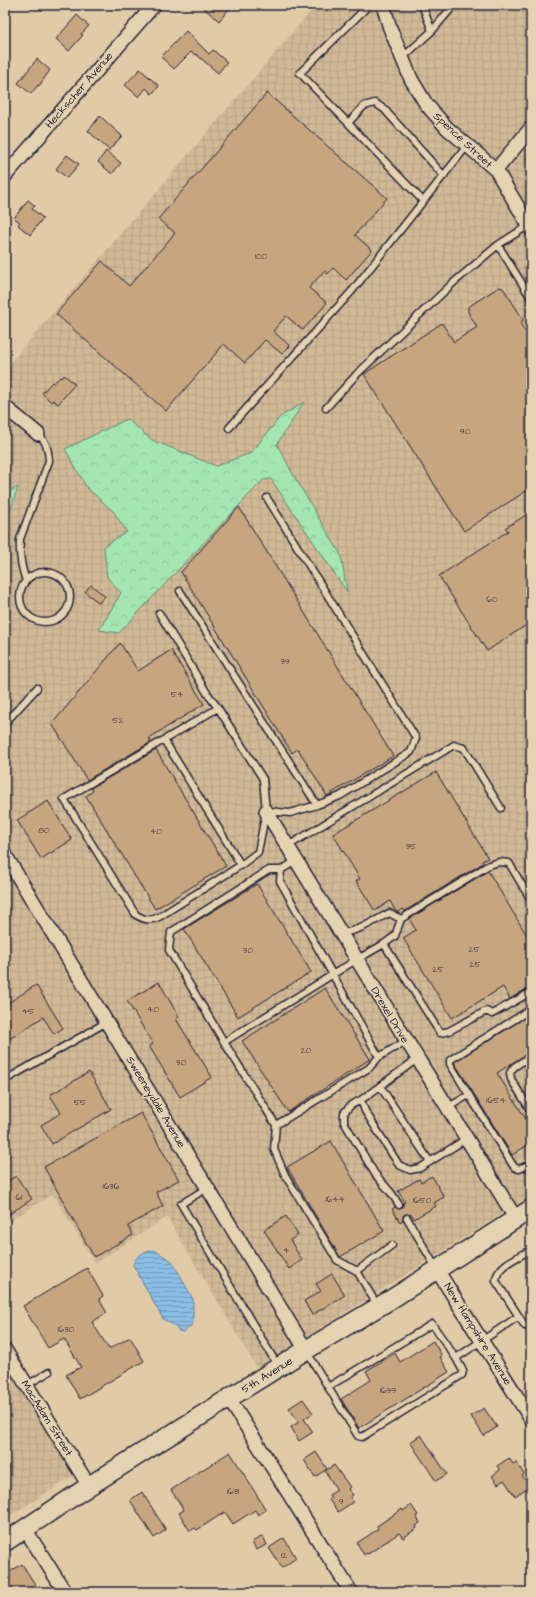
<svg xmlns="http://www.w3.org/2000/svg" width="536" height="1597" font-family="'Architects Daughter',sans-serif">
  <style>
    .industrial { fill: url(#industrial-grid) }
    .forest { fill: url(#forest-crowns); stroke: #638476 }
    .water { fill: url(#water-rules); stroke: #6180a3 }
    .building { fill: #c6a57f; stroke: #22223b }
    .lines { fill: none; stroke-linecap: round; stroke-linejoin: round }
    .lane-casing { stroke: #22223b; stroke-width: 9 }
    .street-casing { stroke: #22223b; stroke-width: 16 }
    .secondary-casing { stroke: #22223b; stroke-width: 21 }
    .lane { stroke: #e5d2b0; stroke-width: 6 }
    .street { stroke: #e5d2b0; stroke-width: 13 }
    .secondary { stroke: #e5d2b0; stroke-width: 18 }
    .labels { text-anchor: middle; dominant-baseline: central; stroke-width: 3; stroke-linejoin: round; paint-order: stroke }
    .number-label { font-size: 9px; fill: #4b434c }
    .street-label { font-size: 11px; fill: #22223b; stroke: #e5d2b0 }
  </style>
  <defs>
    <pattern id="industrial-grid" width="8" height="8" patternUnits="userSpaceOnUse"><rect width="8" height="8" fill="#d2ba97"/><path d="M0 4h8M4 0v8" fill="none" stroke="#b4a083"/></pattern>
    <pattern id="forest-crowns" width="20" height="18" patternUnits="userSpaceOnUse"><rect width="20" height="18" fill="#a4e6b1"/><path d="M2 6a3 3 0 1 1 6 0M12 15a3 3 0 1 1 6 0" fill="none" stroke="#8dc599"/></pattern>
    <pattern id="water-rules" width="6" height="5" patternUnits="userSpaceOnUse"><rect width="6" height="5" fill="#8bbfe8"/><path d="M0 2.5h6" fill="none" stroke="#719bbd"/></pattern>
  </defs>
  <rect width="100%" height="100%" fill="#e1cba7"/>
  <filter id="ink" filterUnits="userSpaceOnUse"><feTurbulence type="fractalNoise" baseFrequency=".025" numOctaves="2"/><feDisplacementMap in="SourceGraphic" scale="8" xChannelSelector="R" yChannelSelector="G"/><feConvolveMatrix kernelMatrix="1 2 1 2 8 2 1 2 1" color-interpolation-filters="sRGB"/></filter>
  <g filter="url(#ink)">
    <path class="industrial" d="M316,5H531V1196L257,1368L167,1217L95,1263L53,1194L5,1224V369Z
      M5,1352L79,1472L5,1519Z"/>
    <path class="forest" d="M304,402L277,444L294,476L341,555L347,592L271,479L263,480L119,633L99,630L121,593L107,577L104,546L127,532L113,511L87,488L65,449L127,419L152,440L216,466L251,453L280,417Z
      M18,487L5,527V494Z"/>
    <path class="water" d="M154,1250L172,1261L193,1299V1322L190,1327L183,1332L179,1331L175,1326L163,1319L133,1265C136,1254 143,1253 154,1250Z"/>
    <path class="building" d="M200,5H224L229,9L219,21Z
      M77,15L89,26L81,34L83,35L69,51L56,39Z
      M186,31L209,54L213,50L227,62L218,73L196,54L195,55L191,52L174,69L161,57Z
      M37,59L50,70L39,86L38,85L31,94L18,83Z
      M140,69L159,86L152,94L146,88L139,97L125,85Z
      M267,93L387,198L355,235L372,250L346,280L333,268L328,274L324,271L309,288L327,303L303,330L286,316L273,331L290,346L282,354L265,340L245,363L224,344L166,411L56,314L102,261L129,286L175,233L158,219Z
      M100,116L122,136L109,150L88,131Z
      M106,151L121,163L112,174L98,162Z
      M67,155L79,164L67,178L56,169Z
      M28,200L35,206L32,209L43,218L30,235L18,225L20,222L14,218Z
      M499,287L503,288L523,319L521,325L528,336H531V488L464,531L364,374L442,323L454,342L477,327L468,312V307Z
      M64,375L75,384L58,404L53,400L51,402L42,393L52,382L54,383L60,377L62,378Z
      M239,507L393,756L327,796L298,749L292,753L181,572Z
      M531,512V622L487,651L439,576L508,531L505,528Z
      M91,585L105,596L99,603L85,592Z
      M120,643L138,671L171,650L204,704L149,738L151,742L87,780L52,724Z
      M156,750L226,866L155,909L86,796L93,791L91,788Z
      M436,772L488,858L482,861L483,863L405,911L403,909L398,912H396L390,901L375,911L356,881L360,879L333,834Z
      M48,801L72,840L41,859L17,820Z
      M488,871L531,942V986L510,999L503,987L452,1018L403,938L416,930L409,919Z
      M257,884L311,972L238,1017L184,929Z
      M159,982L179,1017L176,1019L212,1077L180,1097L149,1046L153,1044L127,1001Z
      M36,985L63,1028L54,1034L43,1017L5,1042V1005Z
      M325,988L370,1059L288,1112L242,1041Z
      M531,1014V1051L497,1073L531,1127V1143L512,1155L454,1062Z
      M89,1072L111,1109L52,1144L41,1125L61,1113L50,1095Z
      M141,1113L179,1180L156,1192L163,1206L128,1226L133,1235L94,1257L44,1167Z
      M331,1141L384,1231L340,1257L287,1167Z
      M16,1176L32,1199L5,1217V1183Z
      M432,1176L444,1197L434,1203L436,1206L414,1219L412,1215L405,1214L403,1216V1220L400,1222L392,1209L395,1207L400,1209L403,1207V1203L405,1202L398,1191L419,1179L421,1182Z
      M286,1216L298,1235L290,1240L302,1260L289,1269L264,1230Z
      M87,1268L103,1296L99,1299L107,1313L92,1322L109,1349L130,1337L144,1361L80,1399L66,1375L81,1367L64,1339L48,1348L23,1306Z
      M332,1274L345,1295L312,1315L304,1301L321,1291L316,1284Z
      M433,1341L442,1356L440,1357L449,1372L359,1428L341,1399L371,1380L366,1371L395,1353L400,1362Z
      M303,1399L313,1413L304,1419L313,1432L299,1441L291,1427L299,1422L289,1408Z
      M484,1408L497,1427L484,1436L471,1416Z
      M421,1435L447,1474L436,1481L410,1442Z
      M230,1452L266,1510L258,1515L255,1510L233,1524L225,1512L197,1530L195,1528L190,1531L179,1513L184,1510L171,1490Z
      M316,1452L327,1469L315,1477L304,1460Z
      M509,1458L513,1464L516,1462L524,1474L522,1476L530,1486L515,1496L504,1480L498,1484L492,1476L500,1470L497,1466Z
      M334,1465L350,1487L348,1489L353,1495L350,1497L353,1502L338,1512L329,1500L331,1498L329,1495L337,1490L325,1471Z
      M142,1492L166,1530L154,1538L130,1500Z
      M411,1505L418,1515L416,1516L420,1523L416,1526L417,1528L403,1538L399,1533L368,1554L367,1553L364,1555L357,1543L378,1529L377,1526L402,1509L403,1511Z
      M263,1536L267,1545L256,1550L252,1542Z
      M284,1538L296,1558L282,1568L269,1548Z
      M22,1564L38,1589L32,1592H5V1575Z"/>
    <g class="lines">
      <defs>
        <path id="lane" d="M369,5L300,73L423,201
          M432,31L454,5
          M402,58L432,31L422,5
          M348,123L364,106L375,103L384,109L444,176
          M529,225L498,245L531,298
          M326,408L357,374L452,284L498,245
          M229,428L352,291L467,146
          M20 597a25 25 0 1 1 50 0a25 25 0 1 1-50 0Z
          M26,581C21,567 19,554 20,539L49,461C48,449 47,442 38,434
          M180,591L317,805L340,796L411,752L416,738L267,498
          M159,613L207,693L218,708
          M218,708L263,779L266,811L258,852L241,865L159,917C150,921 145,920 136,915L64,799Z
          M5,723L37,688
          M164,740L241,865
          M267,811L290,813L317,805
          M288,846L454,745L464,748L501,808
          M296,861L281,870H269L171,932L169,950L224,1042L276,1125L369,1068L379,1057L406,1041
          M281,870L280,881L379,1057
          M341,933C359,931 373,922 389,913L401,919L489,865L499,862L509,863L531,900
          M384,944L395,936L401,919
          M224,1042L356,960L384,944L440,1033L449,1031L486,1011L492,1014L531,992
          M531,1056L514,1067L510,1073L511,1079L531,1111
          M5,1080L107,1022
          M380,1086L430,1162
          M469,1095L514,1167L519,1169L531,1164
          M361,1100L365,1111L399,1165L410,1170L420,1168L466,1139
          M447,1108L469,1095L450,1064V1060L531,1009
          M276,1125L274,1149L285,1175L337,1260L357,1271L377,1305
          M207,1188L181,1204L278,1366
          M399,1205L392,1194L375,1174L359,1147L344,1122V1113L351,1105L361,1100L417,1059
          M407,1218L436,1268
          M531,1250C519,1257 496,1265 496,1281L525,1326L531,1328
          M357,1271L392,1245
          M307,1352L328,1387L432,1324L456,1358L519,1316
          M27,1385L49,1372
          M328,1387L358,1436L362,1437L462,1375L463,1371L456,1358"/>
        <path id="street" d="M383,5L390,28L411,79L426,104L447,128L496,170L531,229
          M496,170L531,128
          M5,176L154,5
          M5,407L38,434
          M266,811L516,1219
          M5,855L306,1350
          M437,1270L531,1419
          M5,1350L89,1486
          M229,1399L351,1592
          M25,1529L65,1592"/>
        <path id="secondary" d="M5,1542L89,1486L306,1350L390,1300L531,1209"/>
      </defs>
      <use href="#lane" class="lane-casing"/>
      <use href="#street" class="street-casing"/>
      <use href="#secondary" class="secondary-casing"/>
      <use href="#lane" class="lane"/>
      <use href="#street" class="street"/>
      <use href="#secondary" class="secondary"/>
    </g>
  </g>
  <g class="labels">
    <g class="number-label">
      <text x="261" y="256">100</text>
      <text x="465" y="431">90</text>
      <text x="492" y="599">60</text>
      <text x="285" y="661">39</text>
      <text x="177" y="694">54</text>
      <text x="118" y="720">52</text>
      <text x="44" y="830">80</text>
      <text x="156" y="831">40</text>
      <text x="411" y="846">35</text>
      <text x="474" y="949">25</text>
      <text x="248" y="950">30</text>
      <text x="475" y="964">25</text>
      <text x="438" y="969">25</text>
      <text x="153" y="1009">40</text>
      <text x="28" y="1011">45</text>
      <text x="306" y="1050">20</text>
      <text x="181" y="1062">30</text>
      <text x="496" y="1100">1654</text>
      <text x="80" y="1102">55</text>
      <text x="111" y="1186">1636</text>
      <text x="19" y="1197">61</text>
      <text x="335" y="1199">1644</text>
      <text x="422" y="1200">1650</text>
      <text x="286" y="1250">4</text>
      <text x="66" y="1329">1630</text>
      <text x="388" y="1390">1639</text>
      <text x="233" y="1491">1631</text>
      <text x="341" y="1501">9</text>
      <text x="284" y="1555">12</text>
    </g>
    <g class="street-label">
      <text transform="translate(79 90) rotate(-49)">Heckscher Avenue</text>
      <text transform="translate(463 140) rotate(43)">Spence Street</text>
      <text transform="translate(390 1015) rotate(59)">Drexel Drive</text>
      <text transform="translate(156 1102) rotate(59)">Sweeneydale Avenue</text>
      <text transform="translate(478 1334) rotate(58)">New Hampshire Avenue</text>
      <text transform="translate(267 1375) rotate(-32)">5th Avenue</text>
      <text transform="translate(47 1418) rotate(58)">MacAdam Street</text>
    </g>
  </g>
  <rect width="536" height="1597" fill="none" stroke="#e5d2b0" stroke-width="20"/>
  <rect x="10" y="10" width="516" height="1577" fill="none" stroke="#22223b" stroke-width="1.5" filter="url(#ink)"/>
</svg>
